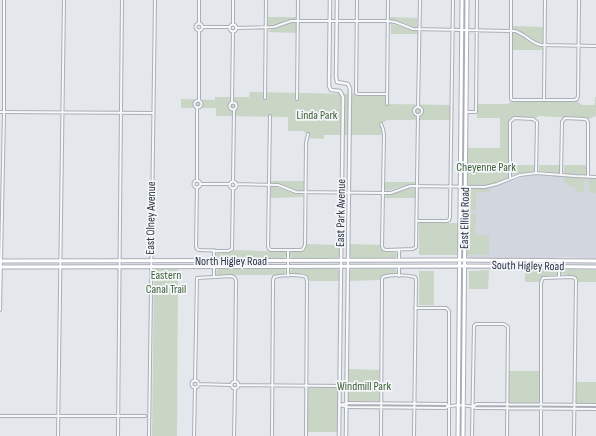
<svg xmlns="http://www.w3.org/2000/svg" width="596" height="436" font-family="'Sofia Sans Condensed',sans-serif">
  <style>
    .built { fill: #d2d6de }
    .green { fill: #c9d6c5 }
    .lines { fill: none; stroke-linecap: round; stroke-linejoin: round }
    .minor-casing { stroke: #a9aeb7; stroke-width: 4 }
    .tertiary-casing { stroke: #a9aeb7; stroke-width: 4.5 }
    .secondary-casing { stroke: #a9aeb7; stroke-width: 5 }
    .minor { stroke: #f7f8fa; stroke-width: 2 }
    .tertiary { stroke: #f7f8fa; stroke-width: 2.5 }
    .secondary { stroke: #fff; stroke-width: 3 }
    .labels { text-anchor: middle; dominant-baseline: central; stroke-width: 3.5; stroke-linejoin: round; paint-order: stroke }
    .park-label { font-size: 12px; fill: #3f6138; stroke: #f4f6f9 }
    .street-label { font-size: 12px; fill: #2b3445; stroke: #f4f6f9 }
  </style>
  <rect width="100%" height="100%" fill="#e4e7ec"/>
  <path class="built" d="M539,174L596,178V259L565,257L554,258H470L467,256L466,241L468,216L467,191L468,189L489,188L522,177Z"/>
  <path class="green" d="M268,17H296V19L287,20L274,26H267Z
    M390,17L417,18V28C407,27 400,21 390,20Z
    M296,22V33L268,32L269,30C279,29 286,23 296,22Z
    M391,24C400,24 408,31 418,31V34H391Z
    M512,26L544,27V50H511Z
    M250,92L350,94L356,93L358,94H387V104L452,105V120H387L381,124L384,135H324V139L307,138L308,134L303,131H288V117L216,116V108H181V99L215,100V97H249Z
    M595,97H596V116L588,119L539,116L536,118L531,117L511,118L509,123L508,178C497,184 479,190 468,184V148H500V118H477V104H508L511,101H577L582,105H595Z
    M512,165H534V171L513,175L512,174Z
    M539,165H560L561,171L559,173L539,171Z
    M564,165H586V174L585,175L565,174L564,172Z
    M564,177L585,178L583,193L575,191V188L563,182Z
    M591,178H596V193H589V180Z
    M271,181H304V192C292,191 283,184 271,183Z
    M385,182H415V184C404,184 395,190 384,191Z
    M271,186C283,187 292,194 304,195L303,197L271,198Z
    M415,188V198H384L385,196C395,193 404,189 415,188Z
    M489,188L490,192L476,193V210L474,211L468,210L467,191L471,189Z
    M470,214H476L478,216H476L475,235H489V255H467L468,216Z
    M419,223H458V255H419Z
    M307,244L340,245V256L337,258H292L290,256V252H301L305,250Z
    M350,244L380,245L382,250L385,252H396L397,256L395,258H352L349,256Z
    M234,250L285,252L287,255L284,258H218L215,255L218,252H231Z
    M154,269H178L177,436H152Z
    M218,269H285L286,272L283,275H217L216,272Z
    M292,269H337L340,271L339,281H310C305,273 300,275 291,275L290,274V271Z
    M353,269H395L397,272L396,274L382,275L380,280L350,281V270Z
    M525,269H558L557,275L543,276L540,282H525Z
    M563,269L596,270V282H578L575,276L561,274V271Z
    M489,270L488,289H469V271Z
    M419,271H434V305H419Z
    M348,369L379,370V401H348Z
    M508,371H542L541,407H507Z
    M575,382H596V408L575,407Z
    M306,386H340L339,432H306Z"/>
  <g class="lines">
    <defs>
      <path id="minor" d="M357,0L356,93L358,94H387
        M511,0V99L513,100H574L577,99L578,96L579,0
        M195.5 27a3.5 3.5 0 1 1 7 0a3.5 3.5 0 1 1-7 0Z
        M199,24V0
        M233,24V0
        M229.5 28a3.5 3.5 0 1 1 7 0a3.5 3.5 0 1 1-7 0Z
        M203,27H230
        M236,28L274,27L291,21H388L395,22L413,29L515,31C525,34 531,43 541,45L596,46
        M265,98L266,0
        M297,99L298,0
        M199,100V31
        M544,100L545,0
        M194.5 104a3.5 3.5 0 1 1 7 0a3.5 3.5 0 1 1-7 0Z
        M229.5 106a3.5 3.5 0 1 1 7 0a3.5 3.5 0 1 1-7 0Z
        M232,103L233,31
        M387,104L388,0
        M418,107L420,0
        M414 111a4 4 0 1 1 8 0a4 4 0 1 1-8 0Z
        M0,112L153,113
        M466,112H476L477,0
        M270,116L268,246L269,249L271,250H301L303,249L305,245L306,143L308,134
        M381,124L383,129L384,135L382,246L383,249L386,250L413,249L416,247L418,115
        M561,175L562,122L565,118L585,119L587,120L588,123V176
        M510,179V122L514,118L533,119L537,122L536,173
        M193.5 184a3.5 3.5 0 1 1 7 0a3.5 3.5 0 1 1-7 0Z
        M197,181V107
        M233,181L234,110
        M229.5 185a3.5 3.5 0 1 1 7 0a3.5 3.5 0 1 1-7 0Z
        M200,184H230
        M236,184L278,185L296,192L383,193H391L410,186L485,187L497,184L520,175L536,173L575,176L596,177
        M197,188L196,246L197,249L199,250L228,251L232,249L233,188
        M416,221H447L449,220L450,217L453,0
        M214,250V276
        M399,260V250
        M288,276V250
        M399,276V266
        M559,277V261
        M415,308H446L449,311V436
        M0,310L4,112V0
        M191.5 384a3.5 3.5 0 1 1 7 0a3.5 3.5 0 1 1-7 0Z
        M195,381L197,278L231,276L234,277L236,280L235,382
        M231.5 385a3.5 3.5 0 1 1 7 0a3.5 3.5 0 1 1-7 0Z
        M199,384L231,385
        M238,385L347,386
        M340,405L347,407L445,408C453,404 469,405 476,408L596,409
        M341,405L347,403L446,404L449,406
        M473,406L477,404L596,405
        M0,416H145
        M58,436L64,0
        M118,436L122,0
        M149,436L155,0
        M194,436L195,388
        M234,436L235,388
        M272,436L273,280L274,277C282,275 298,274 306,277L307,281L306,436
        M381,436L382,279L383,277C392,274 406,275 415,277L416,279L414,436
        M472,436L474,326L476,324H504L508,327L507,436
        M541,436V283L543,278L571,277L575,278L576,280L574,436"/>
      <path id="tertiary" d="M330,0L329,86L331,90L340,91L343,97L339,436
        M337,0L336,77L337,82L348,84L350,89L346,436"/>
      <path id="secondary" d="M0,261L457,260L596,261
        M0,267L462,266L596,267
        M458,436L462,0
        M463,436L467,0"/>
    </defs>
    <use href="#minor" class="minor-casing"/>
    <use href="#tertiary" class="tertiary-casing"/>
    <use href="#secondary" class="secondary-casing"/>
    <use href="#minor" class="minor"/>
    <use href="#tertiary" class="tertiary"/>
    <use href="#secondary" class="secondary"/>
  </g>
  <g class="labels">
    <g class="park-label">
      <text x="317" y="115">Linda Park</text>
      <text x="486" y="167">Cheyenne Park</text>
      <text x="166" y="275">Eastern<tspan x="166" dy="14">Canal Trail</tspan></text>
      <text x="364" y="386">Windmill Park</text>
    </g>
    <g class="street-label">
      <text transform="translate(341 213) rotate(-89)">East Park Avenue</text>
      <text transform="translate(151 218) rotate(-89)">East Olney Avenue</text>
      <text transform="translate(465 218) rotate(-89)">East Elliot Road</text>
      <text x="231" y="261">North Higley Road</text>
      <text transform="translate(528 266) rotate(1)">South Higley Road</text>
    </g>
  </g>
</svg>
